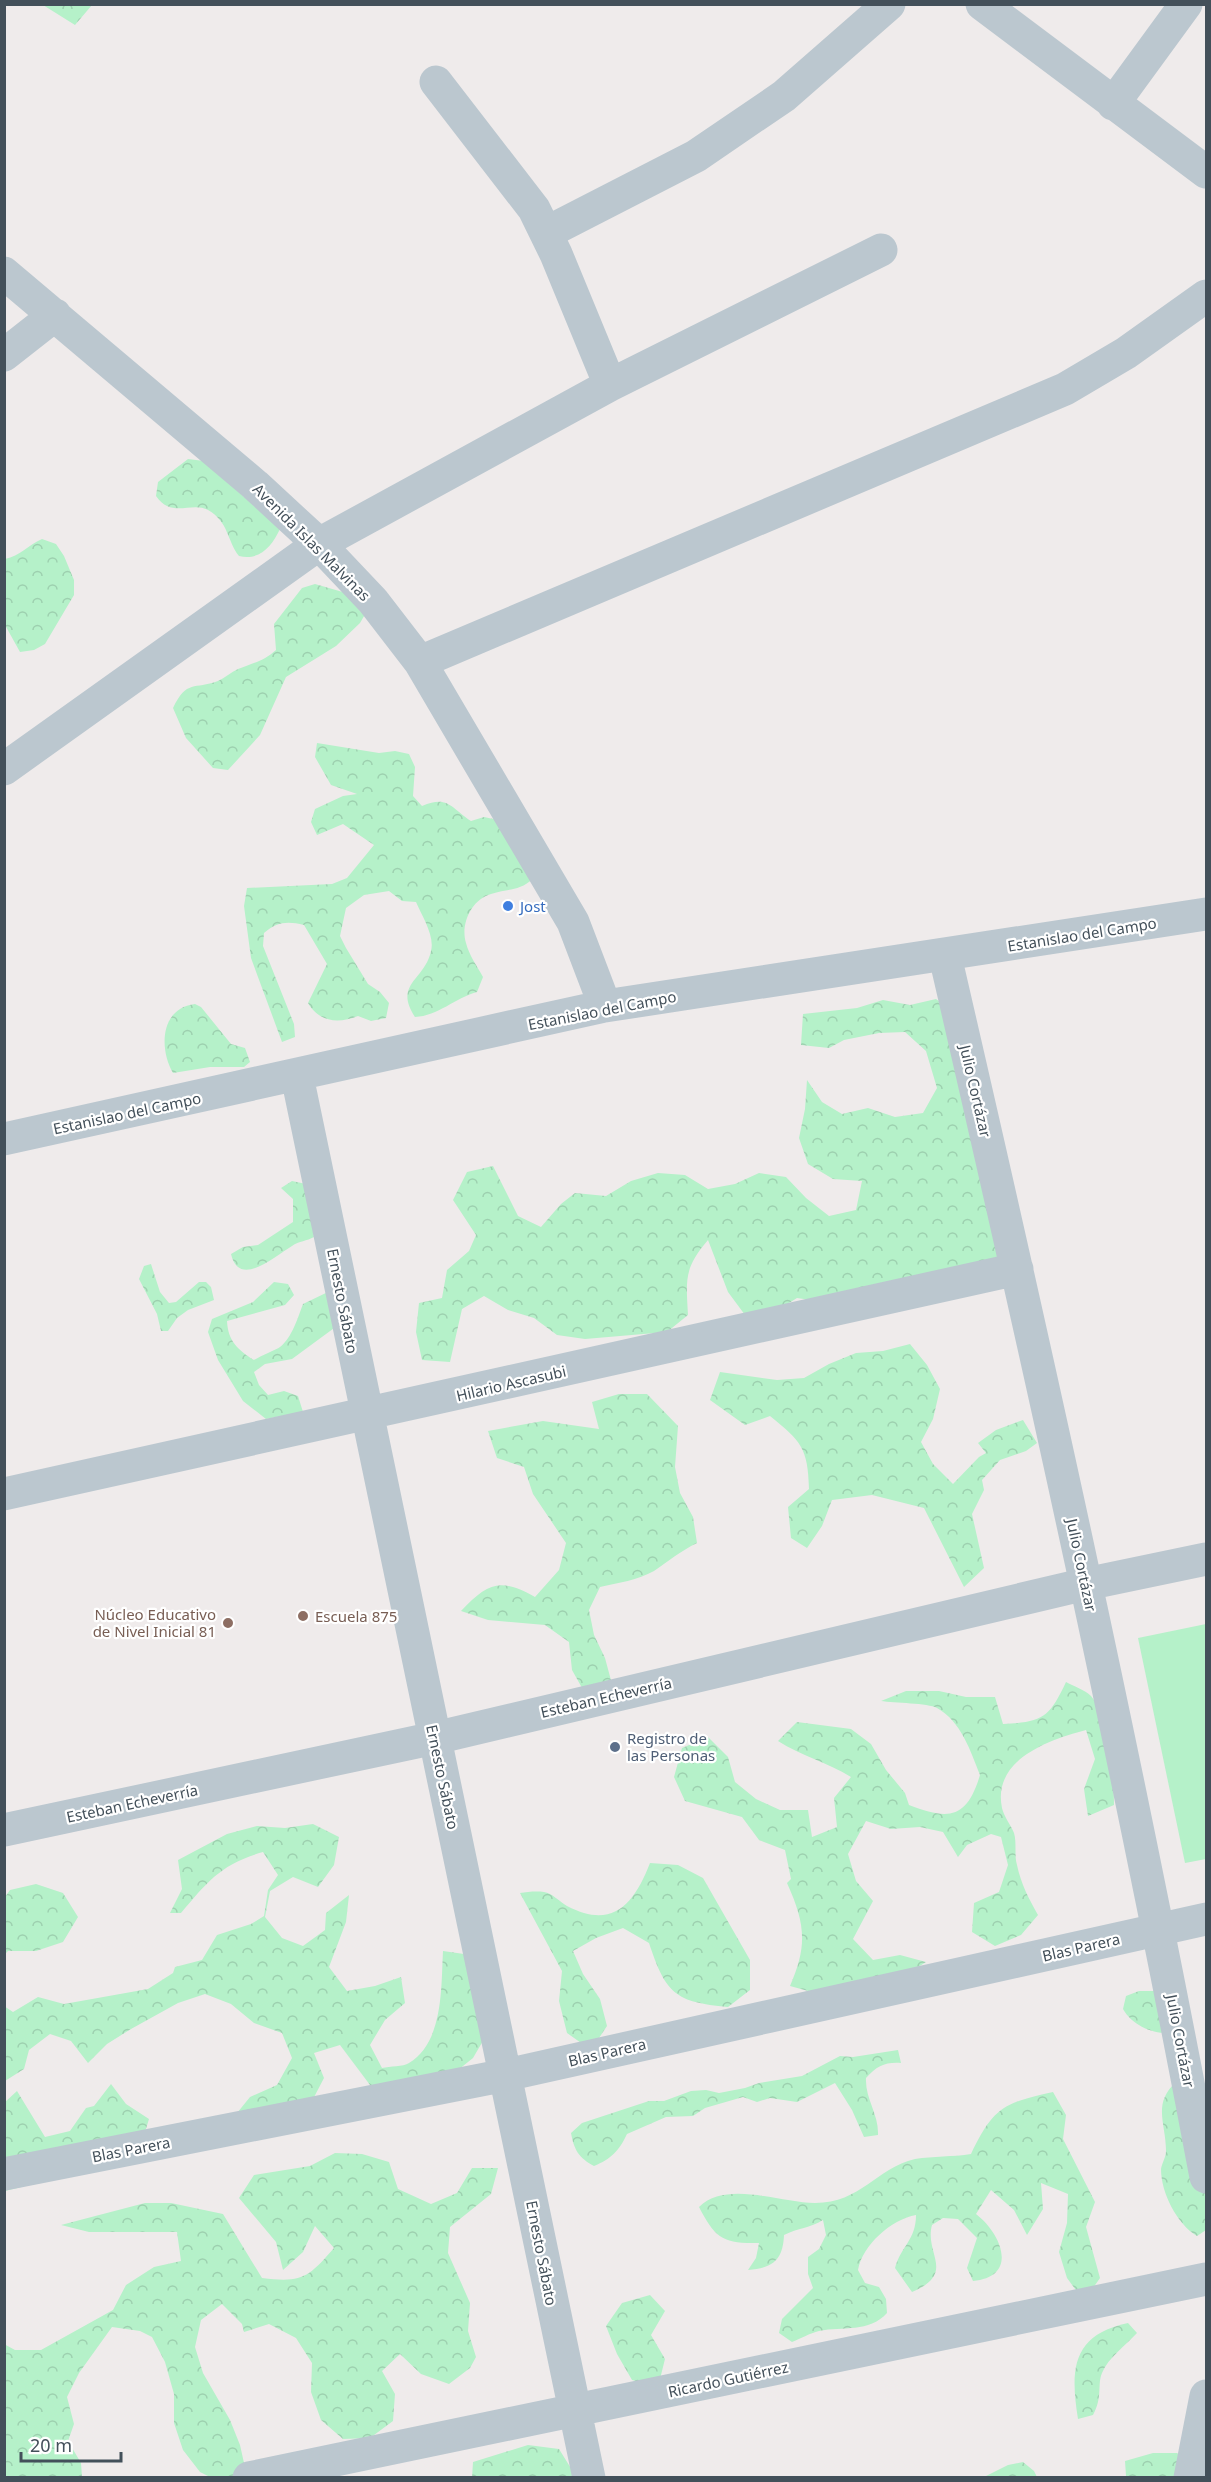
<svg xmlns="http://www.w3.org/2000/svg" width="1211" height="2482" font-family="'Noto Sans',sans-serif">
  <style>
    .forest { fill: url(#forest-crowns) }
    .garden { fill: #b5f1c9 }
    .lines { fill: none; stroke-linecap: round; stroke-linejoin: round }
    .minor { stroke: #bbc7cf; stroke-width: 33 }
    .shop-dot { fill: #3f7fe0; stroke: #fff; stroke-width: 2 }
    .education-dot { fill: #8d6e63; stroke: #fff; stroke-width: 2 }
    .service-dot { fill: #5c6f8a; stroke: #fff; stroke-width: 2 }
    .labels { text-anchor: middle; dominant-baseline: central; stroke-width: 4.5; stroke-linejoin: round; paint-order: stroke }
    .street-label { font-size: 15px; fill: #43505a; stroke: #fff }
    .shop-label { font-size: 15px; fill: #366cbe; stroke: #fff; text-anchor: start }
    .education-label { font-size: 15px; fill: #785e54; stroke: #fff; text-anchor: end }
    .service-label { font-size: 15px; fill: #4e5e75; stroke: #fff; text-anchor: start }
  </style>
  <defs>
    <pattern id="forest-crowns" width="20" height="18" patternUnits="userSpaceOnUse" patternTransform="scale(1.5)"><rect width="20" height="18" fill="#b5f1c9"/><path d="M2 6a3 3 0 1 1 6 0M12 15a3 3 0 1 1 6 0" fill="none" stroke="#9dd0af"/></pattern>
  </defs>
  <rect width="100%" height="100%" fill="#efebeb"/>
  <path class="forest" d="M43,5H92L75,25Z
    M188,459L204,461L280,529C272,546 260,561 239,556C227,541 229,522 208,510C191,501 172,519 156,496L158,482Z
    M42,539L56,544L64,556L74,580V595L45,644L34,650L20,652L5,625V559C20,556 28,545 42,539Z
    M315,584L360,597L367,611L360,623L336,646L286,677L260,735L228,770L213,768L186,738L173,708C187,679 194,690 218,681C225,678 231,672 238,669C253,663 264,661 276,650L274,624L302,588Z
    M317,743L379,753L395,751L409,754L415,767L413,796L422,806C448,795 450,807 471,821L484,817L498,820L534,878C518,892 510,888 491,894C472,899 460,924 466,943C469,955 477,966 483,977L477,992C455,998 438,1016 415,1017C393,984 425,980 431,951C435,936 422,916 416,902L402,901L389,891L364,895L346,908L340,936L346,948L368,984L380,992L389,1003L386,1018L371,1021L358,1016C338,1024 319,1022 308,1003L327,964L304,925C287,921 277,922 264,933L263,946L294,1024L295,1037L282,1042L251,958L244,906L247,888L332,884L347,878L374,845L343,824L317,835L311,822L315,809L343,796L357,794L331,785L315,757Z
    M936,999L958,1015L1007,1252L988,1271L824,1302L797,1298L773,1313L745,1315L728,1292L708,1240C684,1268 686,1279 688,1315L667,1332L585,1339L557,1335L534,1318L508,1310L484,1296L462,1309L450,1362L422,1360L416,1332L419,1303L442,1298L447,1270L469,1251L476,1235L453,1200L467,1172L493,1166L518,1216L541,1227L561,1204L575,1193L606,1196L631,1181L658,1173L685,1175L708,1189L735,1184L759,1173L786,1177L806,1198L829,1216L856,1210L862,1181L833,1179L808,1164L799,1138L805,1109L807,1080L822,1102L842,1114L868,1108L895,1117L923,1113L937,1088L926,1051L905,1032L879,1033L844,1040L829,1048L801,1045L803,1014L857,1008L883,1000L910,1005Z
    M195,1004L201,1007L231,1044L245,1048L250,1062L244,1067H210L173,1073C159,1049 160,1008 195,1004Z
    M292,1181L306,1184L314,1237C307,1241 299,1241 292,1246C275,1256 239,1289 231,1254L243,1247L258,1245L293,1222V1199L281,1188Z
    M151,1264L160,1292L169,1303L176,1302L199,1282H206L211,1287L214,1300L188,1310L177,1318L168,1331H161L157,1314L139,1279L144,1266Z
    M274,1282L288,1284L294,1295L285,1305L227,1321C228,1341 238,1350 254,1360C262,1355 276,1350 280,1347C292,1338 298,1317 303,1304L330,1291L341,1323L292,1359L265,1364L254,1372L259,1385L268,1395L284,1391L298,1396L303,1412L266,1419L243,1401L218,1360L208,1332L212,1319L253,1302Z
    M910,1344L927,1365L940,1389L933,1419L921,1442L933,1464L953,1484L979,1457L986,1453L978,1443L996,1430L1023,1420L1037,1443L1026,1451L1000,1460L982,1480L984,1490L972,1514L984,1568L964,1587L924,1508L872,1495L832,1500L822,1526L807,1548L791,1538L788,1507L809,1489C808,1448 801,1441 770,1416L745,1425L710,1400L720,1372L777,1380L804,1378L829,1364L856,1353L883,1351Z
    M619,1394H647L678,1426L675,1467L680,1493L693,1517L697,1543C679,1552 670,1560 654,1571C638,1580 618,1583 600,1587L589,1610L594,1635L605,1658L612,1684L586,1695L572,1670L569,1642L545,1625L488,1620L461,1611C488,1583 499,1577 535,1597L559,1570L566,1543L533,1494L524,1467L497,1458L488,1431L543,1421L599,1429L592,1402Z
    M1066,1682C1073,1686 1085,1690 1091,1696C1109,1717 1114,1778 1114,1805L1088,1816L1084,1789L1095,1759L1086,1730C1048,1740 992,1760 1002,1808C1004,1817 1011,1825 1014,1833C1017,1843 1014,1855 1017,1865C1021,1884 1029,1899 1038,1915L1021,1935L995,1946L972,1932L974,1903L999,1892L1008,1865L1001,1837L991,1834L967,1845L958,1857L943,1832L920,1827L891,1829L866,1821L848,1854L856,1881L873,1901L853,1939L873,1960L900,1955L926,1962L901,1978L819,1994L790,1986C808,1945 805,1923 787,1883L791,1879L785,1850L759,1840L742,1817L685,1801L674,1777L682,1748L708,1737L728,1757L735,1782L756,1799L780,1810H808L812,1837L837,1827L834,1798L851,1777C827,1762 801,1756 778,1741L797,1722L851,1729L871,1744L886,1770L905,1793L909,1805C950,1821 967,1818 980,1775C971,1752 961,1721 937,1708C928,1703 894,1703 881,1701L906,1691H939L966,1697H995L1003,1724C1043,1722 1049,1718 1066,1682Z
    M313,1824L339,1837L334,1865L318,1887L293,1877L270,1891L265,1917L282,1938L303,1946L325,1930L326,1913L349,1895L346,1922L329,1967L347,1991L375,1986L401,1977L405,2003L385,2020L370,2045L382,2068C390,2066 403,2067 409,2063C444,2042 441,1986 443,1951L471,1955L487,2034L473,2058L453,2074L373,2089L340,2045L314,2053L324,2078L312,2101L233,2118L250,2097L277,2085L292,2058L282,2033L254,2023L231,2004L205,1994L178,2003L131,2029L107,2044L88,2063L71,2041L50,2034L29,2050L24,2069L5,2081L4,2006L13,2012L38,1997L64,2004L148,1989L173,1973L175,1967L202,1960L217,1935L251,1924L264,1916L268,1890L278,1875L263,1852C221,1864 208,1881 181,1913H170L182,1889L178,1860L227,1834L257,1826L285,1828Z
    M650,1863L678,1865L703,1878L750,1960V1990L728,2007C675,2002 666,1994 649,1943L623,1928L596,1938L573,1951L583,1974L600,1999L607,2026L591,2050L567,2033L559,2001L562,1971L520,1893C527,1892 536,1891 544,1892C552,1893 560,1902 567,1906C613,1930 634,1904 650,1863Z
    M36,1884L63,1893L78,1917L63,1942L36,1951H8L5,1954V1897L10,1890Z
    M1139,1991H1154L1170,2033C1152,2034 1132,2025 1123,2009L1126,1996Z
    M898,2050L901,2063C885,2062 877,2066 866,2078C865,2099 879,2114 878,2135L864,2137L852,2110L835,2083L797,2102L770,2098L757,2102L743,2097L705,2108L693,2116L666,2117L627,2134C619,2151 611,2159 594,2166C579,2158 574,2150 571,2133L582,2123L649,2101H664L691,2091L706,2090L719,2093L745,2088L759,2083L802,2076L840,2056L853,2057Z
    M1176,2082L1206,2158V2230L1197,2236C1177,2224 1161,2193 1161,2169C1162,2163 1166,2157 1166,2151C1166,2123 1152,2104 1176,2082Z
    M111,2084L126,2104L149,2119L141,2145L42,2182L5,2191L4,2103L17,2091L45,2137L70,2131L86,2108L94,2106Z
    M1053,2092L1066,2115L1063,2139L1095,2202L1086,2227L1100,2278L1084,2301L1067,2278L1059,2252L1067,2223L1068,2194L1041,2183L1043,2209L1027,2235L1014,2210L991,2190L976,2214C1002,2234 1019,2277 973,2281L967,2268L977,2238L958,2219L943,2218L932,2225C924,2254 957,2273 912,2292L895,2268C901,2246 916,2240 916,2215C892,2219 862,2245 858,2270L865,2283L879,2287L886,2299L887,2313C869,2333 843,2326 819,2331C810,2333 800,2339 792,2342L779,2333L782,2319L813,2288L808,2274V2257L819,2249L826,2235L823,2220C810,2228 798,2228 784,2235C783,2260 773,2268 748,2270L756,2258L759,2243C723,2244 715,2238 699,2207C727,2180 780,2203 815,2203C861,2203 876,2168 915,2159C933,2156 953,2157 971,2154C993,2108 1003,2103 1053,2092Z
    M335,2153L362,2154L389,2162L398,2189L431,2204L457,2193L472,2168H498L491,2194L450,2227L448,2253L470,2303L468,2331L476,2357L470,2368L449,2384L421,2374L400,2354L382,2371L395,2394L393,2421L370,2438L343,2439L321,2420L311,2392L312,2363L296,2338L269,2324L244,2332L242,2324L222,2304L201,2320L195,2347L203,2373L230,2420L240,2445L246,2472L237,2478L210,2477L200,2472L183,2450L174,2423V2394L165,2362L152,2337L140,2331L112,2327L79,2373L67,2397L74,2424L68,2441L81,2463L82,2477H5L4,2344L15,2350H41L113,2310L126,2285L154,2267L181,2261L177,2232H89L61,2225L145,2203H171L223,2214L262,2278C302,2283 308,2278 334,2248L315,2226L303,2252L283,2270L276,2242L239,2198L254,2175L310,2166Z
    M650,2295L665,2311L651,2335L665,2359L658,2387L632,2380L617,2354L606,2326L622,2303Z
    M1128,2323L1137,2333C1126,2345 1108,2358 1102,2373C1097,2385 1103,2397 1093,2415L1078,2419C1070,2369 1072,2335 1128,2323Z
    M528,2445L559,2449L577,2478H472L473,2462Z
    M1153,2453H1177L1188,2460L1185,2477L1126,2476L1125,2461Z
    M1023,2462L1034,2471L1037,2477H984L1008,2465Z"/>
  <path class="garden" d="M1206,1624V1859L1185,1863L1138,1638Z"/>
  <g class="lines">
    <path class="minor" d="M982,4L1206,172
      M436,82L534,209L556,254L610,385
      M1113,104L1186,4
      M546,233L696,156L784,96L889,4
      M4,273L255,485L319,544L373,601L420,662L573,922L605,1006
      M4,355L55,315
      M420,662L1065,389L1126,353L1206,296
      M4,769L319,544L610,385L881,250
      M945,956C1039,1362 1129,1768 1206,2177
      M297,1076L589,2478
      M4,1139L605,1006L1206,914
      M4,1494L1017,1269
      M4,1830L435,1738L1086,1584L1206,1559
      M4,2174L506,2075L1206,1919
      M249,2478L1206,2279
      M1190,2478L1206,2396"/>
  </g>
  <circle class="shop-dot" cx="508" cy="906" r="6"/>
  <g class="education-dot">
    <circle cx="303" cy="1616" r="6"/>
    <circle cx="228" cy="1623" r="6"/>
  </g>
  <circle class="service-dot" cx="615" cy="1747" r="6"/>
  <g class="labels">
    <g class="street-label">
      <text transform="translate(312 542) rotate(45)">Avenida Islas Malvinas</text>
      <text transform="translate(1082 934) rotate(-9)">Estanislao del Campo</text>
      <text transform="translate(602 1010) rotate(-11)">Estanislao del Campo</text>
      <text transform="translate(976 1091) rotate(77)">Julio Cortázar</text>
      <text transform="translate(127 1113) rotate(-12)">Estanislao del Campo</text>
      <text transform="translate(343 1301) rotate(79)">Ernesto Sábato</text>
      <text transform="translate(511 1383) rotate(-13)">Hilario Ascasubi</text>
      <text transform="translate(1082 1565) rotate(78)">Julio Cortázar</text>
      <text transform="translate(606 1697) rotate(-13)">Esteban Echeverría</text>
      <text transform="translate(443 1777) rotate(78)">Ernesto Sábato</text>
      <text transform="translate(132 1803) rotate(-12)">Esteban Echeverría</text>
      <text transform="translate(1081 1947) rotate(-13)">Blas Parera</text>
      <text transform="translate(1181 2041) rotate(79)">Julio Cortázar</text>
      <text transform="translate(607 2052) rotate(-13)">Blas Parera</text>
      <text transform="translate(131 2149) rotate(-11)">Blas Parera</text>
      <text transform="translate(542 2253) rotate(79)">Ernesto Sábato</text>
      <text transform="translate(728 2379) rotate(-12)">Ricardo Gutiérrez</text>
    </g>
    <g class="shop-label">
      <text x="520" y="906">Jost</text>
    </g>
    <g class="education-label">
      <text x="216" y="1614">Núcleo Educativo<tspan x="216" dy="17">de Nivel Inicial 81</tspan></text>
      <text x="315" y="1616" text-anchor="start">Escuela 875</text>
    </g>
    <g class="service-label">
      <text x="627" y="1738">Registro de<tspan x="627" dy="17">las Personas</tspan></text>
    </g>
  </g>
  <rect width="1211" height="2482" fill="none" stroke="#43505a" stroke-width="12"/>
  <path d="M21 2452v9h100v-9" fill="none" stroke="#43505a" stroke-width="3"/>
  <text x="30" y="2452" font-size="18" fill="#43505a" stroke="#ffffff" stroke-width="4.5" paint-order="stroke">20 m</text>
</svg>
